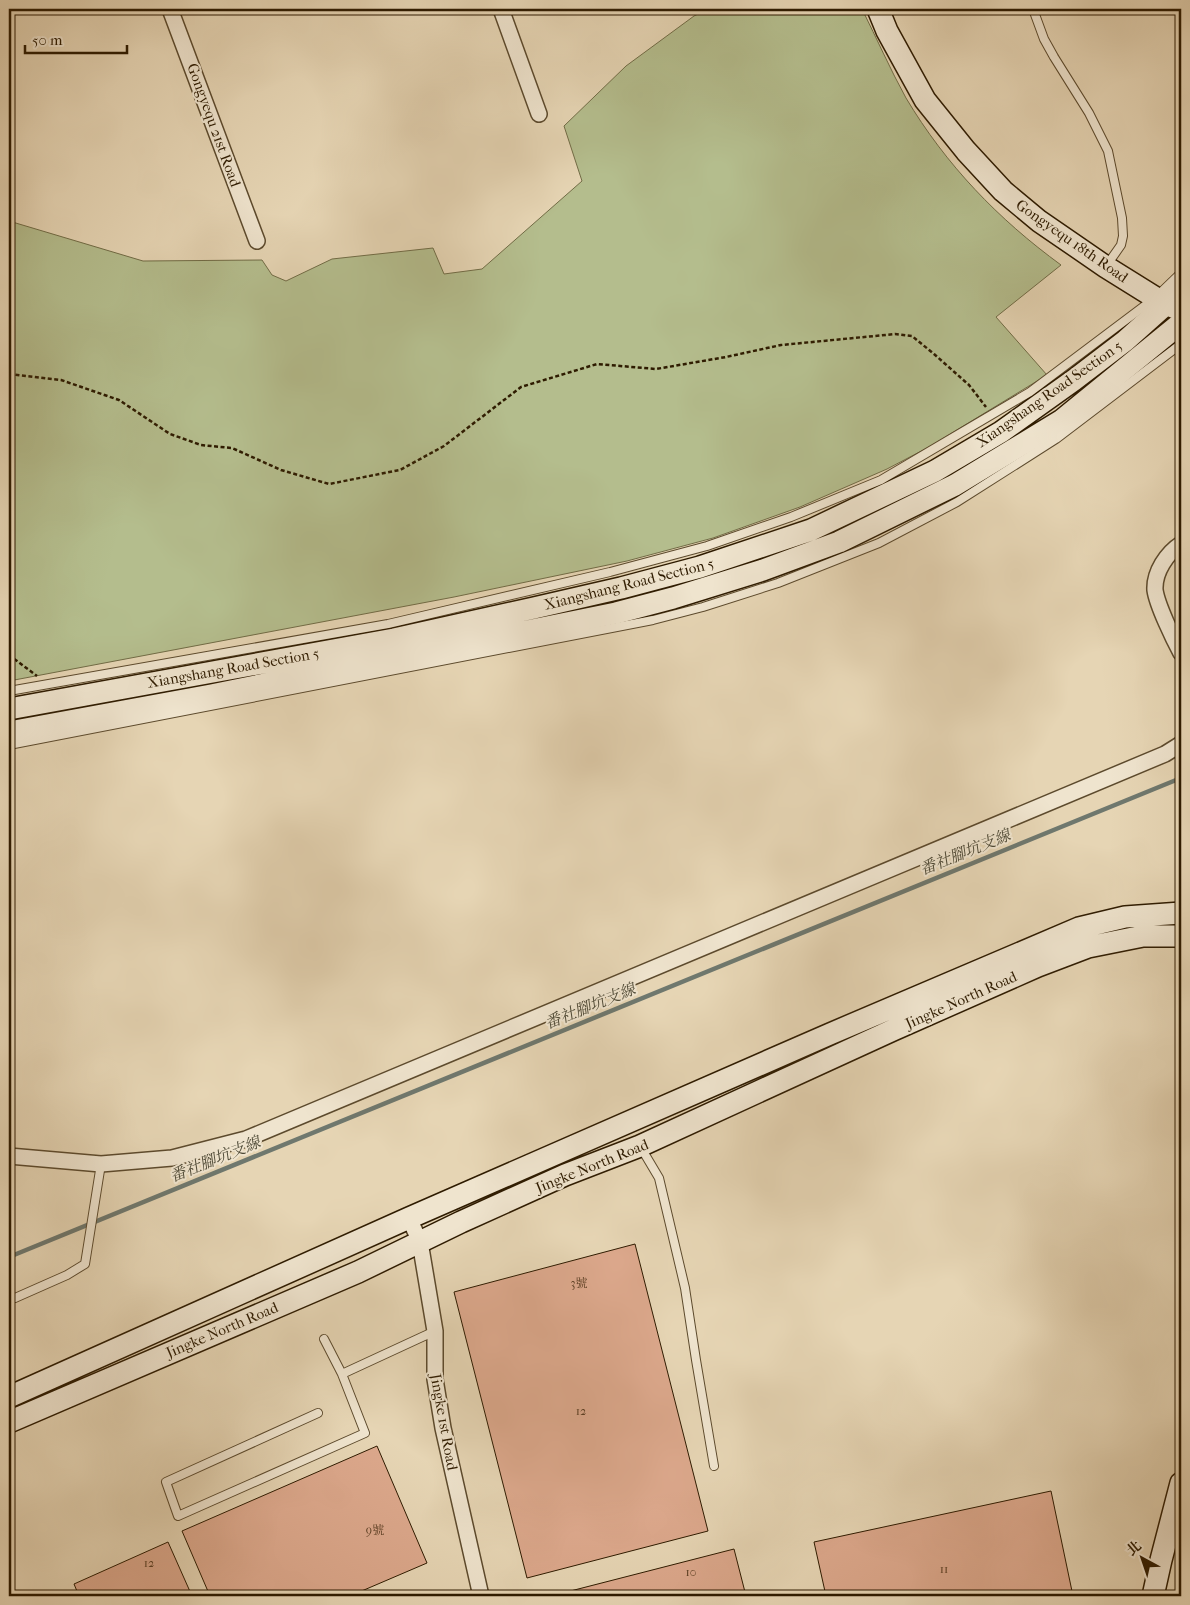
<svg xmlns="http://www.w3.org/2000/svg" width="1190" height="1605" font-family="'IM FELL French Canon','Noto Serif TC',serif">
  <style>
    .green { fill: #b4bd8d; stroke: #716c46 }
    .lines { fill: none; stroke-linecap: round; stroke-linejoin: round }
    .stream { stroke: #6f786e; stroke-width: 4.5 }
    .building { fill: #dca88c; stroke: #2e1b00 }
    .lane-casing { stroke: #5c4a2d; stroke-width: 10 }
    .street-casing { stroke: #5c4a2d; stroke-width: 18 }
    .secondary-casing { stroke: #2e1b00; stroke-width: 24 }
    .path { stroke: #2e1b00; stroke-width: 2.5; stroke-dasharray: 4 2.5; stroke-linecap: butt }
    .lane { stroke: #efe4ce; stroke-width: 8 }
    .street { stroke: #efe4ce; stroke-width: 15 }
    .secondary { stroke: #efe4ce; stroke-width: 21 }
    .labels { text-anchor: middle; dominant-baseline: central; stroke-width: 4; stroke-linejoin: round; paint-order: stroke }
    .number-label { font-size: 12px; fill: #5a3e23 }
    .street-label { font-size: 15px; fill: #2e1b00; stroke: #efe4ce }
    .water-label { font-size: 16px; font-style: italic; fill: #4e4a37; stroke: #efe4ce }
  </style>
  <rect width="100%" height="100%" fill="#e6d5b4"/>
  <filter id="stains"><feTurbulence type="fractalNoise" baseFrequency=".004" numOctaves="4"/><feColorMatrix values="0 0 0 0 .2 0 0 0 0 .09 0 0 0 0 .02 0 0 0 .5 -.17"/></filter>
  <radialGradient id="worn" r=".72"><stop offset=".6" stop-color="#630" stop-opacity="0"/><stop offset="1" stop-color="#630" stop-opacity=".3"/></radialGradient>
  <path class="green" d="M708,9H862C877,39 890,69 906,98C946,165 998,219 1061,265L996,317L1047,375L929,447L887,469L800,507L713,538L627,561L454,597L9,681V221L143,261L262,260L272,275L286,281L332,259L433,248L444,274L482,269L582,181L564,126L626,66L694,16Z"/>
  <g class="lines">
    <path class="stream" d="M9,1257L1181,778"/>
  </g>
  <path class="building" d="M635,1244L708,1531L527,1578L454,1292Z
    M377,1446L427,1563L350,1596H210L182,1531Z
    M1051,1491L1073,1596H826L814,1542Z
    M168,1542L192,1596H79L74,1584Z
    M734,1549L746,1596H551Z"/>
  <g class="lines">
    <defs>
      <path id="lane" d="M1033,9L1044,39L1054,57L1089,113L1108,151L1122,218L1123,236L1121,245L1107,265
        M9,691L388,624L610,572L707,546L791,517L881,480L1030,392L1155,298L1181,273
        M9,745L653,620L703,607L778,583L879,543L957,502L1056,439L1181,344
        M640,1146L659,1178L685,1288L696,1360L714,1466
        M9,1299L15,1298L67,1275L85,1264L101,1164
        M342,1374L435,1331
        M318,1413L166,1482L178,1516L365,1433L342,1374L324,1339"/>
      <path id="street" d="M170,9L257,241
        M501,9L539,114
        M1181,544C1167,553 1154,572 1155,590C1157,605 1174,640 1181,653
        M9,1156L101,1164L172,1158L246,1139L1165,754L1181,744
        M409,1218L420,1242L435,1331V1379L443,1428L481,1596"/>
      <path id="secondary" d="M878,9L887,31L925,100L966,151L1003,191L1039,221L1106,267L1167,305L1178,309
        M9,709L394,639L534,608L621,588L700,567L811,530L935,471L1001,432L1074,380L1125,341L1181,291
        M9,732L211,695L616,613L673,598L763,570L839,542L955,485L1062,420L1181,323
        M9,1397L409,1218L830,1034L1079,928L1125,917L1181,913
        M9,1422L358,1272L461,1222L565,1175L640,1146L893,1030L1038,966L1088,947L1143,936H1181
        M1153,1596L1161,1560L1181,1483"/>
    </defs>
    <use href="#lane" class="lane-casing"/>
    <use href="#street" class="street-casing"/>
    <use href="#secondary" class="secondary-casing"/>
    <path class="path" d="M9,374L61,380L119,400L170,434L201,445L232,448L281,470L329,484L400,470L444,446L521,387L597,364L656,369L726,357L781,345L895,334L912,336L934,354L969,385L986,407
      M9,655L37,676"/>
    <use href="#lane" class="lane"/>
    <use href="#street" class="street"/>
    <use href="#secondary" class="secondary"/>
  </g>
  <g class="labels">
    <g class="number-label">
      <text x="579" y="1283">3號</text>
      <text x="581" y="1411">12</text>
      <text x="375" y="1530">9號</text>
      <text x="149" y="1563">12</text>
      <text x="944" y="1569">11</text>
      <text x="691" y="1572">10</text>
    </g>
    <g class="street-label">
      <text transform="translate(214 125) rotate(70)">Gongyequ 21st Road</text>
      <text transform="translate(1072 241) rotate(35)">Gongyequ 18th Road</text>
      <text transform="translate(1049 394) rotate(-35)">Xiangshang Road Section 5</text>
      <text transform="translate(629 584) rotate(-14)">Xiangshang Road Section 5</text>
      <text transform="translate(233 668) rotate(-10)">Xiangshang Road Section 5</text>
      <text transform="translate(961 1000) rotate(-24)">Jingke North Road</text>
      <text transform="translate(592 1166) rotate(-22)">Jingke North Road</text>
      <text transform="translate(222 1330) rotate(-23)">Jingke North Road</text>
      <text transform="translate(444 1422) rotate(80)">Jingke 1st Road</text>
    </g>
    <g class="water-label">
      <text transform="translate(965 852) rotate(-22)">番社腳坑支線</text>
      <text transform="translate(590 1006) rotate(-22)">番社腳坑支線</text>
      <text transform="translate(215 1159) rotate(-22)">番社腳坑支線</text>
    </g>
  </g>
  <rect width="1190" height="1605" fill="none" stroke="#e6d5b4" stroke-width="30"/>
  <rect x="10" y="10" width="1170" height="1585" fill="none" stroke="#2e1b00" stroke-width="2.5"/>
  <rect x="15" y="15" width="1160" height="1575" fill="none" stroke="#2e1b00"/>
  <g transform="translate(1142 1558) rotate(320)" stroke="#efe4ce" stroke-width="4" paint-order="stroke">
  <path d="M0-4L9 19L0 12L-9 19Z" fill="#2e1b00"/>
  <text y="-8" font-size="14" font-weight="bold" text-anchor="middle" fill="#2e1b00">北</text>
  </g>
  <path d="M25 45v8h102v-8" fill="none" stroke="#2e1b00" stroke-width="2.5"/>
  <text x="32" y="45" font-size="15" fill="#2e1b00" stroke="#efe4ce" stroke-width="4" paint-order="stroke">50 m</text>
  <rect width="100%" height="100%" filter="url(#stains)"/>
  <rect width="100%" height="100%" fill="url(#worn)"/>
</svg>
